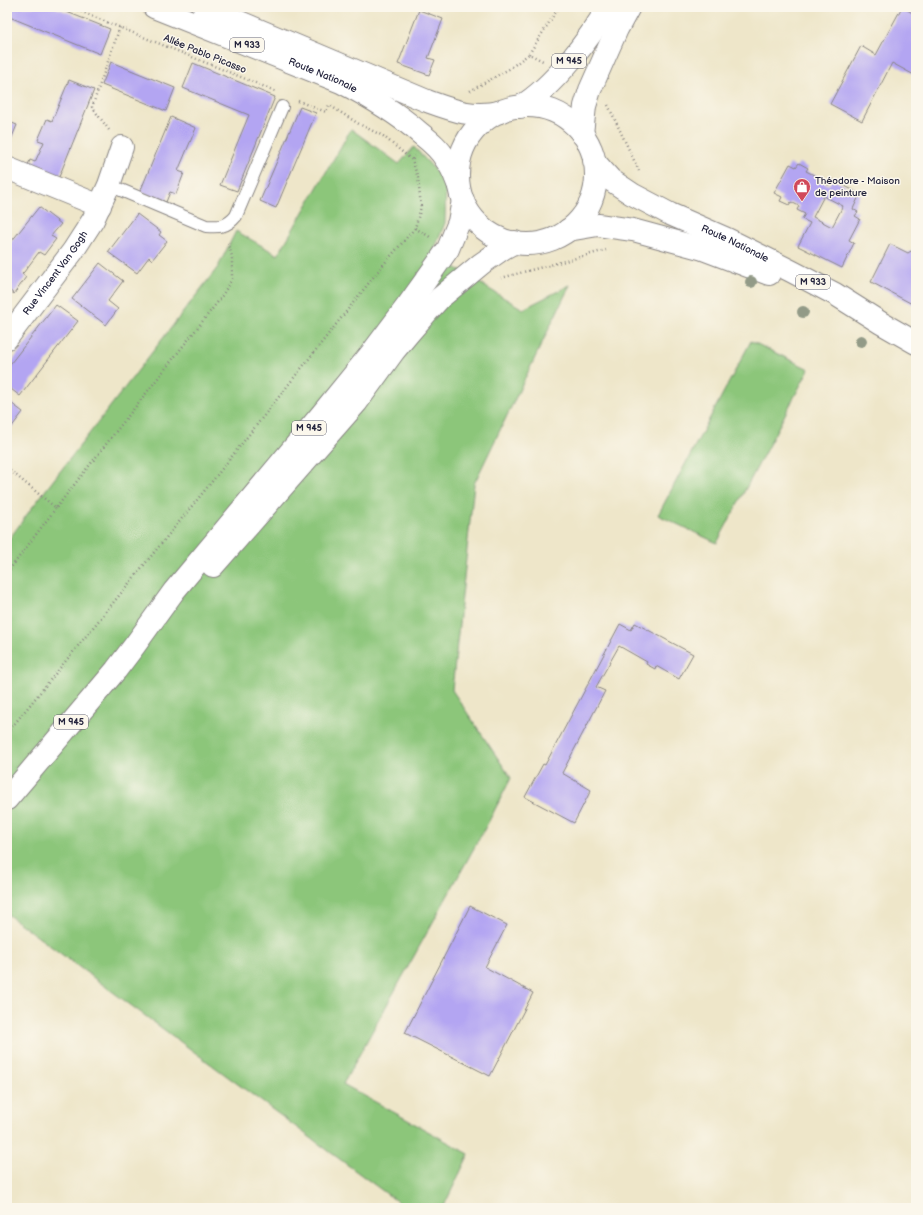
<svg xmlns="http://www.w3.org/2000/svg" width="923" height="1215" font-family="'Balsamiq Sans',sans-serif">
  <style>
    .green { fill: #8cc67a; stroke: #57745a }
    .building { fill: #b3a5f2; fill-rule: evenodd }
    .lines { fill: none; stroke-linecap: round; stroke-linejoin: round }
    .lane-casing { stroke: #888482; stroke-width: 14 }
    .street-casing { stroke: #888482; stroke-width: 24 }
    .primary-casing { stroke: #888482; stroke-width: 24 }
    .path { stroke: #888482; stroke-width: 2.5; stroke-dasharray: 1 3; stroke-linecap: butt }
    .lane { stroke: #fff; stroke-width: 12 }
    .street { stroke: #fff; stroke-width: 22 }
    .primary { stroke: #fff; stroke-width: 22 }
    .tree { fill: #929a87 }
    .labels { text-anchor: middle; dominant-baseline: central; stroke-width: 3; stroke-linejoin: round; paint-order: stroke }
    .shield { fill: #fbf7ec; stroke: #636270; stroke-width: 1 }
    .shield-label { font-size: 9px; font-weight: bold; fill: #22223b }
    .street-label { font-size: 10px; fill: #22223b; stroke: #fbf7ec }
    .poi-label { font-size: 10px; fill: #22223b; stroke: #fbf7ec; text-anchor: start }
  </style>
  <rect width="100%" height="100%" fill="#fbf7ec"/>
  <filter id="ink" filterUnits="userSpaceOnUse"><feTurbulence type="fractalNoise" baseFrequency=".025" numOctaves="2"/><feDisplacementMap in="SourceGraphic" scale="8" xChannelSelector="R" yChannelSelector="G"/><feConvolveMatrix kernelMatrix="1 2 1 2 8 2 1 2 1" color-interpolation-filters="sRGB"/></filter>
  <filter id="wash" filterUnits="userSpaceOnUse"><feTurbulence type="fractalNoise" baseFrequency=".012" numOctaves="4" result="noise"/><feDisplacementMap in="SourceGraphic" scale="16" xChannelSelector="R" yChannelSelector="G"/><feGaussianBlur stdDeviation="0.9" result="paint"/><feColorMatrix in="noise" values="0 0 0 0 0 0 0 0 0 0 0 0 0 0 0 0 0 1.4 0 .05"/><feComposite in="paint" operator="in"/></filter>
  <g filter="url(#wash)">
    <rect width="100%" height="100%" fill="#eee6c9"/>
    <path class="green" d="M351,129L399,164L414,147L446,182L445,223L433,253L489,289L523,309L570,285L474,484L452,690L511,778L489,821L343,1084L469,1154L443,1208H406L7,914V542L31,509L218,267L236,231L278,255Z
      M751,341L809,369L717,543L658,515Z"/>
    <g id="blocks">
      <path class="building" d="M9,7H54L110,29L100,54L7,16V11Z
        M902,7L916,15V76L892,63L862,121L830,104L861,46L876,55Z
        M419,10L443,19L428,58L435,60L429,75L398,64Z
        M111,62L175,88L166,111L102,85Z
        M193,63L275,97L237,191L220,185L249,115L183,88Z
        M69,80L94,90L57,182L26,170L30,160L35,162L44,142L38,140L47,119L52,121Z
        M300,107L316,113L276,208L260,201Z
        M171,117L196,128L178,171L184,173L176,194L170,192L166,202L140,192Z
        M7,121L17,125L7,149Z
        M799,163L808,168L806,171L824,180L823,182L829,185L832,179L860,194L853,209L858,212L855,216L860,219L849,240L854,243L842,268L798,246L810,223L802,219L805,214L797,210L799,206L791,202L789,205L780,201L782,197L774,193L790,164L796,167ZM824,196L843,206L832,227L813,217Z
        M39,207L61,224L51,236L56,239L44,255L39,252L24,272L22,274L26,277L14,294L9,290L7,293V247Z
        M137,214L161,232L159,235L167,241L152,260L149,257L137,273L108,252Z
        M890,244L908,253L911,251L916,253V306L871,282Z
        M100,263L123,281L108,301L118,309L106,325L72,299Z
        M56,305L78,321L20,396L7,386V368Z
        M7,400L23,412L7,433Z
        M635,623L693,654L679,679L656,666L655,669L646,664L647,662L619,646L596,687L605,691L562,773L591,790L574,823L525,797L543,764L545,765L620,624L631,630Z
        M470,906L507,925L485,967L533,993L490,1076L405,1033Z"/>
    </g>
  </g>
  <g filter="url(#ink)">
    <use href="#blocks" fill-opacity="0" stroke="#888482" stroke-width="1"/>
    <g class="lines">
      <defs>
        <path id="lane" d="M109,185L206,226C219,227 227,227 236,216L282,107"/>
        <g id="street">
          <path d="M7,168L100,206"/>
          <path id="s1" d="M7,338L73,251L93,220L109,185L122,147"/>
        </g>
        <g id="primary">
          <path id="s2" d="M154,7L341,82C370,97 396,112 421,134C430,141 440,149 446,160C452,167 455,176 458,184"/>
          <path d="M204,7L427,101C452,110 472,118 499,112"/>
          <circle cx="527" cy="175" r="69"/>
          <path d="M520,107C553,87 589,40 608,7"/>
          <path d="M582,134L585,106L590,90L617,29L629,7"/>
          <path id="s3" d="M594,161L611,180L632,194L670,214L727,239L791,271L835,294L881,323L916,343"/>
          <path d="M568,230L598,225L633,230L703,249L769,274"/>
          <path d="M213,566L357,402L394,351L409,333L428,311L440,298L481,264L504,248L515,242"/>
          <path d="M7,799L116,670L135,645L174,591L321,415L374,350L408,305L448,249L459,222L463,200"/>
        </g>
      </defs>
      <use href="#lane" class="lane-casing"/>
      <use href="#street" class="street-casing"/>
      <use href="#primary" class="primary-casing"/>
      <path class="path" d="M70,7L275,91
        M529,54L559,7
        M470,91L509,69L529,54L543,61
        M298,101L326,112L329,105L359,124L383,136L412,160
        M608,105L639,171
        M109,130L92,107L120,27
        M415,228L430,237
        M501,278L606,250
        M7,468L56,508L220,299L232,279V257L228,241
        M7,573L56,508
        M7,733L210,484L383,265L415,228L421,207L418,178L412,160L415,156"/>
      <use href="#lane" class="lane"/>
      <use href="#street" class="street"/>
      <use href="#primary" class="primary"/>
    </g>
    <g class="tree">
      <circle cx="751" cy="282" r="6"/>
      <circle cx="803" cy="312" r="6"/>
      <circle cx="861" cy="341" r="6"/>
    </g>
  </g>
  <defs>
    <symbol id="shop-pin" viewBox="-11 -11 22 30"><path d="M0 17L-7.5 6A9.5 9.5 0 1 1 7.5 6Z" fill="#d1495b" stroke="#fbf7ec"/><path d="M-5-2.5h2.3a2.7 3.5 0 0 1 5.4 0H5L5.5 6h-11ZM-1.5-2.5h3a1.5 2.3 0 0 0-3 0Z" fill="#fff"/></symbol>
  </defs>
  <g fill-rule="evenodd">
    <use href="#shop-pin" x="792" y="177" width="20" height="27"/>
  </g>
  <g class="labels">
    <g class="shield">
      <rect x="230" y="38" width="34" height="14" rx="3"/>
      <rect x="552" y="54" width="34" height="14" rx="3"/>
      <rect x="796" y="275" width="34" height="14" rx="3"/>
      <rect x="292" y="421" width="34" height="14" rx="3"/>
      <rect x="54" y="715" width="34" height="14" rx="3"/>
    </g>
    <g class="shield-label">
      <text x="247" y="45">M 933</text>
      <text x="569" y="61">M 945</text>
      <text x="813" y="282">M 933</text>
      <text x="309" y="428">M 945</text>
      <text x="71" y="722">M 945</text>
    </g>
    <g class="street-label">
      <text transform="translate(205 54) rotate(22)">Allée Pablo Picasso</text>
      <text stroke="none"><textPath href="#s2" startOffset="182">Route Nationale</textPath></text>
      <text stroke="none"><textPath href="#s3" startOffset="165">Route Nationale</textPath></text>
      <text stroke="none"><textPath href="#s1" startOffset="81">Rue Vincent Van Gogh</textPath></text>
    </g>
    <g class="poi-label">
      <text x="815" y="181">Théodore - Maison<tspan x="815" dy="12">de peinture</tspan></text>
    </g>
  </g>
  <rect width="923" height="1215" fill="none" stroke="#fbf7ec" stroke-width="24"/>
</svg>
